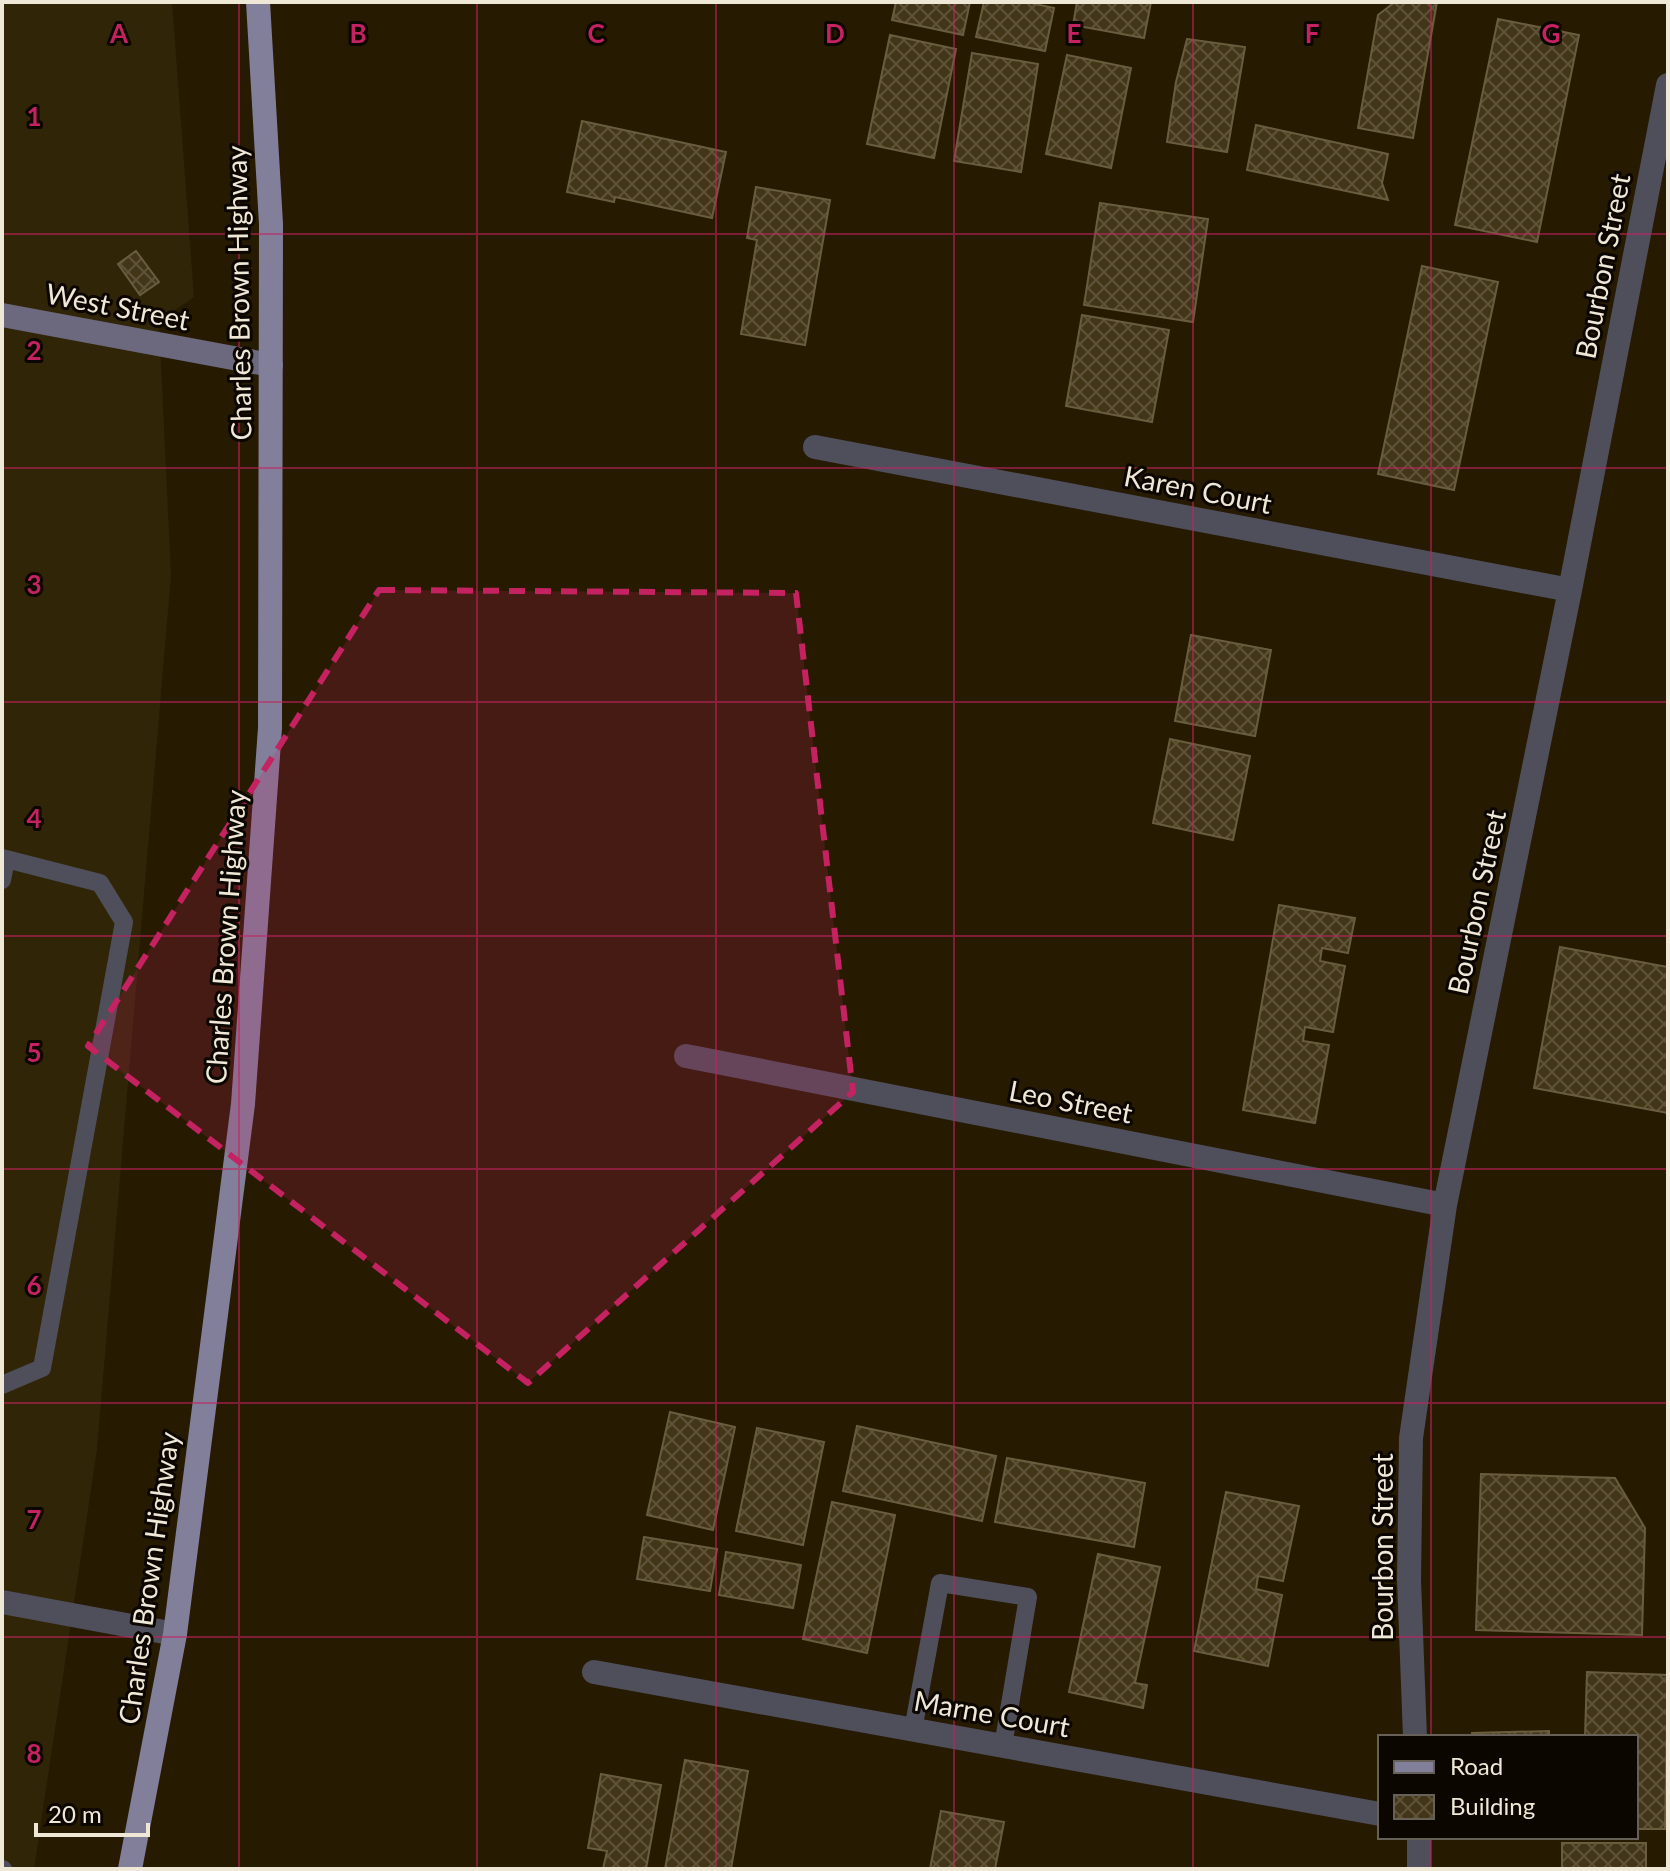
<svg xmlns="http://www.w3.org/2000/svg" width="1670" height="1871" font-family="Lato,sans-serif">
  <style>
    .built { fill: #312508 }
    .building { fill: url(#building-cross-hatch); stroke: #6a5d3e; stroke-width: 2 }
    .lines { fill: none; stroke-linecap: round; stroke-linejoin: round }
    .lane { stroke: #4f4e5b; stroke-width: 18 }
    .street { stroke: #4f4e5b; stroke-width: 24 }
    .secondary { stroke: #6c697f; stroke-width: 24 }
    .primary { stroke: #827f9b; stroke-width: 24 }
    .marked { fill: #c42261; fill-opacity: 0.2; stroke: #c42261; stroke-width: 6; stroke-dasharray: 16 10; stroke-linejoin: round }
    .grid { fill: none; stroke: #c42261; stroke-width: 2; stroke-opacity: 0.55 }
    .labels { text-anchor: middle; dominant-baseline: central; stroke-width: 6; stroke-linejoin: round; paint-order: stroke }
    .street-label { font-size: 28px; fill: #f0e8d6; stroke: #0b0600 }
    .grid-label { font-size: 26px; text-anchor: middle; font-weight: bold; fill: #c42261; stroke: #0b0600; stroke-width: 6; stroke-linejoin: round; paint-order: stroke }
  </style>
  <defs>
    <pattern id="building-cross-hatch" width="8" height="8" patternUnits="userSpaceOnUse" patternTransform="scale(2)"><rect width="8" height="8" fill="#433618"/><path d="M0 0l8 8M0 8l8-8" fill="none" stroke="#5e5339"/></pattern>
  </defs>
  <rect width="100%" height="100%" fill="#261a00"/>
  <path class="built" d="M2,2H172L194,297L159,321L171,575L97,1449L34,1869H2Z"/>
  <path class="building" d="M896,2H970L963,35L892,20Z
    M984,2H1026L1054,8L1045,51L976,37Z
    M1077,2H1151L1144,38L1073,25Z
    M1395,2H1437L1413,138L1358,128L1378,15Z
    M1498,19L1579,35L1537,242L1455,225Z
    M890,35L956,49L934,158L867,144Z
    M1187,39L1245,47L1227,152L1167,142L1176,82Z
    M972,53L1038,64L1021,172L954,161Z
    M1067,55L1131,68L1111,168L1046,154Z
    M582,121L726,152L712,218L615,197L614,202L567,192Z
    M1256,125L1388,154L1382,183L1388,200L1247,170Z
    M756,187L830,200L805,345L741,334L757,240L747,238Z
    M1100,203L1208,219L1193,322L1084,305Z
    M136,251L159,282L140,295L118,264Z
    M1422,266L1498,282L1454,490L1378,474Z
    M1082,315L1169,330L1152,422L1066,406Z
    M1191,635L1271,650L1255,736L1175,721Z
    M1170,739L1250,756L1233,840L1153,823Z
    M1279,905L1355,918L1348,953L1322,948L1320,961L1345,966L1333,1032L1305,1027L1303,1041L1329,1045L1315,1123L1243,1110Z
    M1560,947L1668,967V1113L1534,1088Z
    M670,1412L735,1427L713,1530L647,1515Z
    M857,1426L996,1456L982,1521L843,1491Z
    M757,1428L824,1442L803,1545L736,1531Z
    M1007,1458L1145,1483L1134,1547L995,1522Z
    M1481,1474L1615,1478L1645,1528L1642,1635L1476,1630Z
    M1226,1492L1299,1506L1283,1581L1258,1576L1256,1589L1282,1595L1268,1666L1194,1651Z
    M832,1502L895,1515L867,1653L803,1639Z
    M644,1537L717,1549L710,1591L637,1579Z
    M726,1552L801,1565L793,1608L719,1595Z
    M1098,1554L1160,1567L1135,1683L1147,1685L1143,1708L1069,1692Z
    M1587,1672L1668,1675L1665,1829H1636V1737H1585Z
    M1549,1731V1737H1472V1733Z
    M685,1760L748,1771L731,1869H665Z
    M601,1774L661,1785L646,1869H603L607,1851L588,1848Z
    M941,1811L1004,1822L995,1869H930Z
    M1562,1843H1646V1869H1562Z"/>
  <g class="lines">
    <path class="lane" d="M2,858L100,883L124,922L42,1368L2,1385
      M2,880L6,859
      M913,1730L940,1583L1028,1597L1003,1746
      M2,1869H3"/>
    <path class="street" d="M815,447L1570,590
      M686,1056L1445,1205
      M2,1602L175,1634
      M594,1672L1380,1814
      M1415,1737L1409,1580L1411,1438L1445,1205L1570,590L1668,85
      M1419,1837V1869"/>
    <path class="secondary" d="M2,315L271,365"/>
    <path class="primary" d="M130,1869L175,1634L243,1104L270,728L271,224L258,2"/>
  </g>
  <path class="marked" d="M379,590L796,593L853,1092L528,1383L88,1046Z"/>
  <path class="grid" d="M239,2V1869M477,2V1869M716,2V1869M954,2V1869M1193,2V1869M1431,2V1737M2,234H1668M2,468H1668M2,702H1668M2,936H1668M2,1169H1668M2,1403H1668M2,1637H1668M1431,1837V1869"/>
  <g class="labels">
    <g class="street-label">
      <text transform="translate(1602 266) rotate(-79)">Bourbon Street</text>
      <text transform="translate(238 293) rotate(-91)">Charles Brown Highway</text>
      <text transform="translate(118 306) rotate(11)">West Street</text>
      <text transform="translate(1198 489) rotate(11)">Karen Court</text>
      <text transform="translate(1476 902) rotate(-78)">Bourbon Street</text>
      <text transform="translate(225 937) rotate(-86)">Charles Brown Highway</text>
      <text transform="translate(1071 1101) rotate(11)">Leo Street</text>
      <text transform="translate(1382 1547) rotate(-90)">Bourbon Street</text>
      <text transform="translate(148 1578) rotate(-82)">Charles Brown Highway</text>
      <text transform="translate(992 1713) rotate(10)">Marne Court</text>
    </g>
  </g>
  <g class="grid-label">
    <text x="119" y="43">A</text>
    <text x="358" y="43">B</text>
    <text x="596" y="43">C</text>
    <text x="835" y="43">D</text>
    <text x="1074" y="43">E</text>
    <text x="1312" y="43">F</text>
    <text x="1551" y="43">G</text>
    <text x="34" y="126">1</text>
    <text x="34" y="360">2</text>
    <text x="34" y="594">3</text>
    <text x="34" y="828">4</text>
    <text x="34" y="1062">5</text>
    <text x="34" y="1295">6</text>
    <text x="34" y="1529">7</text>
    <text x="34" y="1763">8</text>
  </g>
  <rect width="1670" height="1871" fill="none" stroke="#f0e8d6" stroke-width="8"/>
  <rect x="1378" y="1735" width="260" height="104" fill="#0b0600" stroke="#676056" stroke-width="2"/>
  <rect x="1394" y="1761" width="40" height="12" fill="#827f9b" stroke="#676056" stroke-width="2"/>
  <text x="1450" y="1775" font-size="24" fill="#f0e8d6">Road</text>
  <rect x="1394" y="1795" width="40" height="24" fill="url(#building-cross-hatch)" stroke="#676056" stroke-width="2"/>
  <text x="1450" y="1815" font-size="24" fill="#f0e8d6">Building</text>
  <path d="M36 1823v12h112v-12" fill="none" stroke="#f0e8d6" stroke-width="4"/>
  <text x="48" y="1823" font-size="24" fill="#f0e8d6" stroke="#0b0600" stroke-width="6" paint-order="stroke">20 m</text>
</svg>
